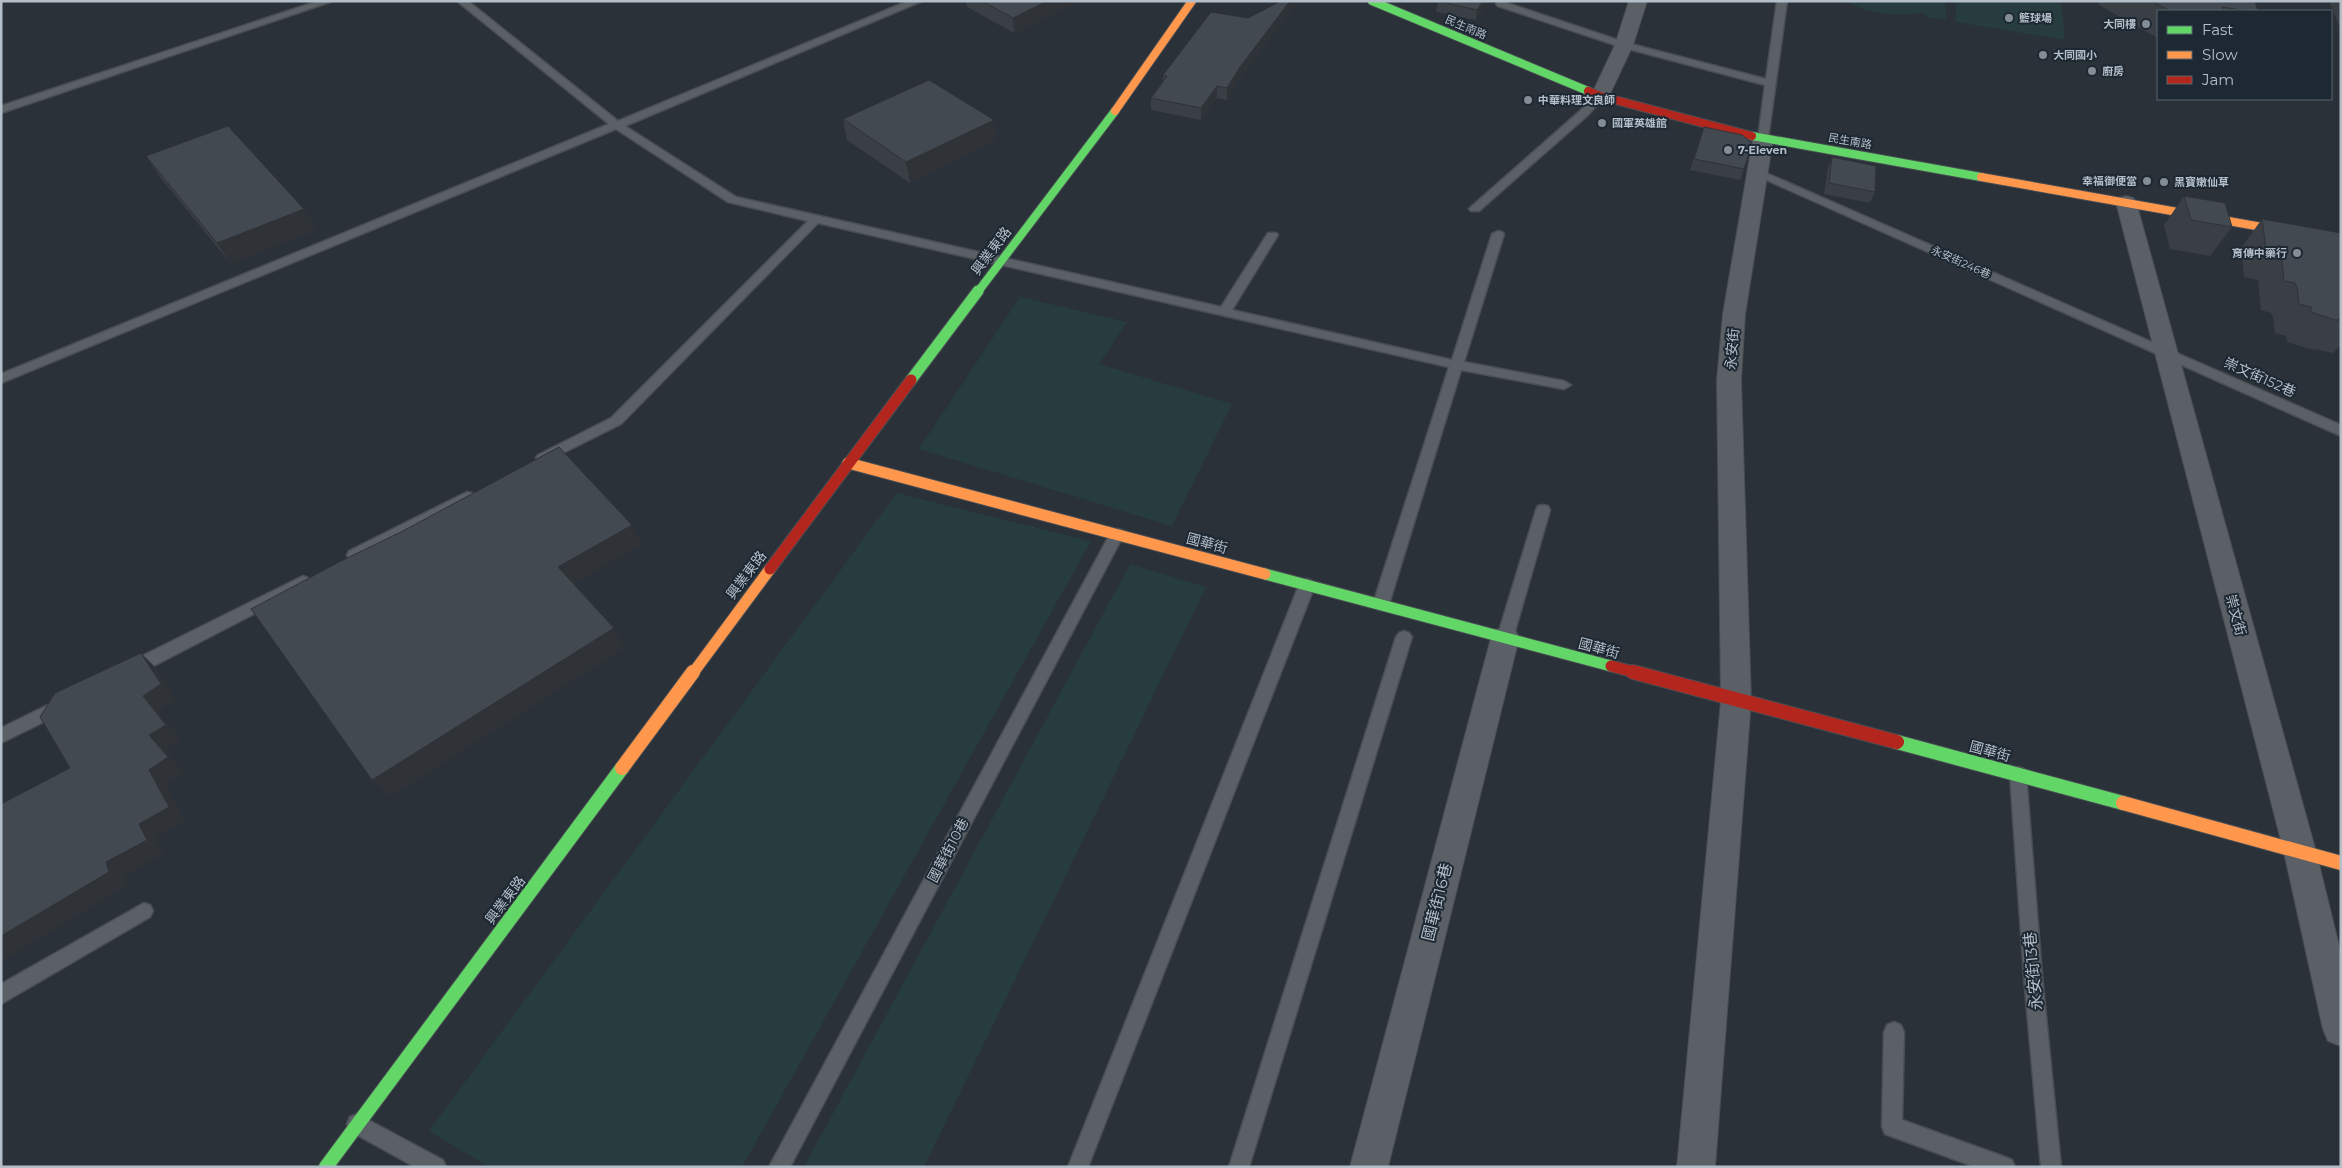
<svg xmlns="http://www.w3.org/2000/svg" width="2342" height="1168" font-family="Montserrat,'Noto Sans TC',sans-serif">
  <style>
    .green { fill: #273c3e }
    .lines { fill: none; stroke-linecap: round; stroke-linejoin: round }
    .lane-casing { stroke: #484d53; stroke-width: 3 }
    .street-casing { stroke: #484d53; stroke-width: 2 }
    .fast-far2-casing { stroke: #484d53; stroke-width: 10 }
    .fast-far1-casing { stroke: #484d53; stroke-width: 13 }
    .fast-casing { stroke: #484d53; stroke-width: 16 }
    .slow-far2-casing { stroke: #484d53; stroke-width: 10 }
    .slow-far1-casing { stroke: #484d53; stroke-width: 13 }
    .slow-casing { stroke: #484d53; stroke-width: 16 }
    .jam-far2-casing { stroke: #484d53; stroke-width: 10 }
    .jam-far1-casing { stroke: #484d53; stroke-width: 13 }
    .jam-casing { stroke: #484d53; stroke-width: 16 }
    .lane { fill: #5a6066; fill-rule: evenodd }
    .street { fill: #5a6066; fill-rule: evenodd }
    .fast-far2 { stroke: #63d668; stroke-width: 8 }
    .fast-far1 { stroke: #63d668; stroke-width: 11 }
    .fast { stroke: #63d668; stroke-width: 14 }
    .slow-far2 { stroke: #ff974d; stroke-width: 8 }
    .slow-far1 { stroke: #ff974d; stroke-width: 11 }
    .slow { stroke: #ff974d; stroke-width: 14 }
    .jam-far2 { stroke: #b3261e; stroke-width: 8 }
    .jam-far1 { stroke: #b3261e; stroke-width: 11 }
    .jam { stroke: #b3261e; stroke-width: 14 }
    .wall { fill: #3a3f45 }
    .shaded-wall { fill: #2f3338 }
    .building { fill: #434950; stroke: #2f3338 }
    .poi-dot { fill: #848d96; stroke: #1d2833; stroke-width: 2 }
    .labels { text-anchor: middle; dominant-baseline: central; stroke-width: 4; stroke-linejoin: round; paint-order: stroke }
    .far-poi-label { font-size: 11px; font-weight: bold; fill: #b4bec9; stroke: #1d2833; text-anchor: start }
    .far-street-label { font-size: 11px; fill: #b4bec9; stroke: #1d2833 }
    .street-label { font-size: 14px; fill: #b4bec9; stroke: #1d2833 }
    .near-street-label { font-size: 16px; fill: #b4bec9; stroke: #1d2833 }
  </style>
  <rect width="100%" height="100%" fill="#2a3138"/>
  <path class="green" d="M1845,1H1945L1946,20L1925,17V13C1898,16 1869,15 1845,1Z
    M1956,1H2061L2065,40L1956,22Z
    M1020,297L1127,322L1099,364L1232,404L1172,526L919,449Z
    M897,493L1091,541L742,1167H489L429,1131Z
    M1130,564L1206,587L924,1167H804Z"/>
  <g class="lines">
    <defs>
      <path id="lane" d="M318,1H333L1,113V106Z
        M457,1H468L618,121L908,1H922L625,126L736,197L1221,307L1268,233H1276L1278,235L1232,310L1452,360L1492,234L1498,231L1502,232L1504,234L1464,362L1564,381L1571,385L1564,389L1461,370L1389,604L1386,608L1381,610L1376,608L1373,604L1449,367L818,223L621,424L543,463L538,461L536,458L538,455L611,418L808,221L728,202L616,129L1,383V374L609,124Z
        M1498,1H1509L1507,3L1627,43L1766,79L1777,1H1787L1768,139L1763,142L1758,139L1765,85L1621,47L1498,6L1496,4Z
        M1600,93L1605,96L1588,115L1479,211H1471L1469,209L1471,207L1580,111L1596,94Z
        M1757,169L2341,425V436L1753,174L1751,172Z
        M467,492L472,493L474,497L472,501L359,559H349L347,555L349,551Z
        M1543,505L1548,506L1550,510L1513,638L1510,642L1505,644L1500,642L1497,638L1536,510L1538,506Z
        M1117,529L1122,530L1124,534L790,1167H769L1110,534L1112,530Z
        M303,576L308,578L310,582L308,586L138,674L132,675L126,674L124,669L126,664Z
        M1307,579L1312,581L1315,585L1088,1167H1068L1299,585L1302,581Z
        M1404,631L1409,633L1412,637L1249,1167H1229L1396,637L1399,633Z
        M58,700L64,702L66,707L64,712L1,743V728Z
        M2018,767L2024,769L2026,774L2042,976L2061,1167H2041L2024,976L2010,774L2012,769Z
        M144,903L150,905L153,911L150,917L1,1004V984Z
        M1894,1022L1901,1025L1904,1032L1902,1120L2005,1157L2012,1160L2015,1167H1975L1885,1134L1882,1127L1884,1032L1887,1025Z
        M357,1114L443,1160L446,1167H415L350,1131L347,1124L350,1117Z"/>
      <path id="street" d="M1629,1H1647L1633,45L1607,100L1600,102L1593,100L1591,96L1615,45Z
        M1763,133L1770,135L1773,139L1745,314L1741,380L1751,701L1715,1167H1677L1721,701L1717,380L1723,314L1753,139L1756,135Z
        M2126,196L2133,198L2136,202L2316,852L2341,954V1046L2328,1041L2323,1029L2284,852L2116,202L2119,198Z
        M1505,627L1515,630L1519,638L1388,1167H1350L1491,638L1495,630Z"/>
      <path id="fast-far2" d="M1372,1L1588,91
        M1752,136L1981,177
        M977,293L1115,111"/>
      <path id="fast-far1" d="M911,380L978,291
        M1265,574L1611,666"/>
      <path id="fast" d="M1897,742L2123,803
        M326,1167L622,768"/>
      <path id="slow-far2" d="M1115,111L1192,1
        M1981,177L2341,241"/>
      <path id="slow-far1" d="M848,463L1265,574
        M693,673L770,569"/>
      <path id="slow" d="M622,768L693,672
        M2123,803L2341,863"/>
      <path id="jam-far2" d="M1588,91L1600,96L1752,136"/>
      <path id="jam-far1" d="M770,569L911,380
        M1611,666L1638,673"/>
      <path id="jam" d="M1633,672L1897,742"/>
    </defs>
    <use href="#lane" class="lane-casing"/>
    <use href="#street" class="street-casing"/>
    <use href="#fast-far2" class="fast-far2-casing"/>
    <use href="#fast-far1" class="fast-far1-casing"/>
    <use href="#fast" class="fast-casing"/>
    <use href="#slow-far2" class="slow-far2-casing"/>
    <use href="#slow-far1" class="slow-far1-casing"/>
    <use href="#slow" class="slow-casing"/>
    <use href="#jam-far2" class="jam-far2-casing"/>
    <use href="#jam-far1" class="jam-far1-casing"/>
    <use href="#jam" class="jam-casing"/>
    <use href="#lane" class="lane"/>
    <use href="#street" class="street"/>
    <use href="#fast-far2" class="fast-far2"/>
    <use href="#fast-far1" class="fast-far1"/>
    <use href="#fast" class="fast"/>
    <use href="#slow-far2" class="slow-far2"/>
    <use href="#slow-far1" class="slow-far1"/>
    <use href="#slow" class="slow"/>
    <use href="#jam-far2" class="jam-far2"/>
    <use href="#jam-far1" class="jam-far1"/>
    <use href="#jam" class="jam"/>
  </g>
  <path class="wall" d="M966,1H1079L1014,33L967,7Z
    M1438,1H1488L1476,20L1436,12Z
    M2099,1H2255L2258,11H2158V38L2099,5Z
    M2329,1H2341V30Z
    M1295,5L1239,80L1227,100L1217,98L1201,120L1151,110V98L1163,82V75L1248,18Z
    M843,119L994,120L996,140L910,183L847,140Z
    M1704,127L1744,169L1740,180L1690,170Z
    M146,156L304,209L316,230L231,264L160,177Z
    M1832,157L1875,192L1870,203L1824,194L1828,168Z
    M2184,196L2232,227L2210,256L2170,249L2164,225Z
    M2262,219L2341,233V345L2333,353L2314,349L2313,350L2287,342L2286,336L2275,333L2273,317L2271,313L2261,310L2258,280L2244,277L2241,248Z"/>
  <path class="shaded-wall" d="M1047,1H1079L1014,33L1013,18Z
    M1290,1H1295V5L1239,80L1227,100V88L1240,67Z
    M1483,1H1488L1476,20L1477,10Z
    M1217,86V98L1201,120V108Z
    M994,120L996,140L910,183L906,162Z
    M304,209L316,230L231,264L217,243Z
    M632,525L642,545L569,587L558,567Z
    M614,628L625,648L389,798L372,780Z
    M141,653L157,669L176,699L159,712L182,740L166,750L184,772L166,784L185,821L156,838L164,854L124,876L127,886L1,962V936L106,862L139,824L149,770L143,696Z"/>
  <path class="building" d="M982,1H1047L1013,18Z
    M1281,1H1290L1240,67L1227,88L1217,86L1201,108L1151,98L1167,76L1163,75L1211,12L1248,18Z
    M1438,1H1483L1477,10Z
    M2152,1H2255L2258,11H2247L2222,7L2223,11H2170Z
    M929,80L994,120L906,162L843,119Z
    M228,126L304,209L217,243L146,156Z
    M1704,127L1742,135L1752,143L1744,169L1694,159Z
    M1832,157L1876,166L1875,192L1829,183Z
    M2184,196L2225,203L2232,227L2191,220Z
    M2262,219L2341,233V320L2337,319L2338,321L2311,312V307L2299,304L2297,288L2295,283L2284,281L2281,251L2266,248Z
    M559,447L632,525L558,567L614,628L372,780L251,609L339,562L403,531Z
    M141,653L161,684L143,696L166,725L149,735L168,757L149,770L169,807L139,824L147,840L106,862L109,872L1,936V804L70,768L40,717L55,693Z"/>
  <g class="poi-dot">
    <circle cx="2009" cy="18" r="5"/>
    <circle cx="2146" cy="24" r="5"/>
    <circle cx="2043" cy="55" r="5"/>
    <circle cx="2092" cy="71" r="5"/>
    <circle cx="1528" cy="100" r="5"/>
    <circle cx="1602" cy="123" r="5"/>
    <circle cx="1728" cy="150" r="5"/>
    <circle cx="2147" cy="181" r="5"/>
    <circle cx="2164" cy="182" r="5"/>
    <circle cx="2297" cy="253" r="5"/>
  </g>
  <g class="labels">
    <g class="far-poi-label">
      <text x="2019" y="18">籃球場</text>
      <text x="2136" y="24" text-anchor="end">大同樓</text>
      <text x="2053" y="55">大同國小</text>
      <text x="2102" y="71">廚房</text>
      <text x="1538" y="100">中華料理文良師</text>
      <text x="1612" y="123">國軍英雄館</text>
      <text x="1738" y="150">7-Eleven</text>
      <text x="2137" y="181" text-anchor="end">幸福御便當</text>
      <text x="2174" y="182">黑寶嫩仙草</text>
      <text x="2287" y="253" text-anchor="end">育傳中藥行</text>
    </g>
    <g class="far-street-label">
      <text transform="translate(1466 27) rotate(23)">民生南路</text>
      <text transform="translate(1850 141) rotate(10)">民生南路</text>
      <text transform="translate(1961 262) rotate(24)">永安街246巷</text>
    </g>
    <g class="street-label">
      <text transform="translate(991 251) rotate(-53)">興業東路</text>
      <text transform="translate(1732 349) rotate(-85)">永安街</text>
      <text transform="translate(2260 377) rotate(24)">崇文街152巷</text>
      <text transform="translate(1207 543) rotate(15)">國華街</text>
      <text transform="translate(746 575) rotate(-53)">興業東路</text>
      <text transform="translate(2236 615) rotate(75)">崇文街</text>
      <text transform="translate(1599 648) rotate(15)">國華街</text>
      <text transform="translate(1990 751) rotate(15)">國華街</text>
      <text transform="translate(948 850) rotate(-62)">國華街10巷</text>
      <text transform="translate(505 900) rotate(-53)">興業東路</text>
    </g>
    <g class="near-street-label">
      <text transform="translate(1437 902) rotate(-76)">國華街16巷</text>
      <text transform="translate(2033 971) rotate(-95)">永安街13巷</text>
    </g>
  </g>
  <rect width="2342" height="1168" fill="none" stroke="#b4bec9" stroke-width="5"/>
  <rect x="2157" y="10" width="175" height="90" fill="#1d2833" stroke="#59646f"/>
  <rect x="2167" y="26" width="25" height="8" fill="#63d668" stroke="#59646f"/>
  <text x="2202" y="35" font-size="15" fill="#b4bec9">Fast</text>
  <rect x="2167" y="51" width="25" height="8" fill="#ff974d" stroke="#59646f"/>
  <text x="2202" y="60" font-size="15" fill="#b4bec9">Slow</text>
  <rect x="2167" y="76" width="25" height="8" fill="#b3261e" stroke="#59646f"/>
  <text x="2202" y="85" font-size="15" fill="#b4bec9">Jam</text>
</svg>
